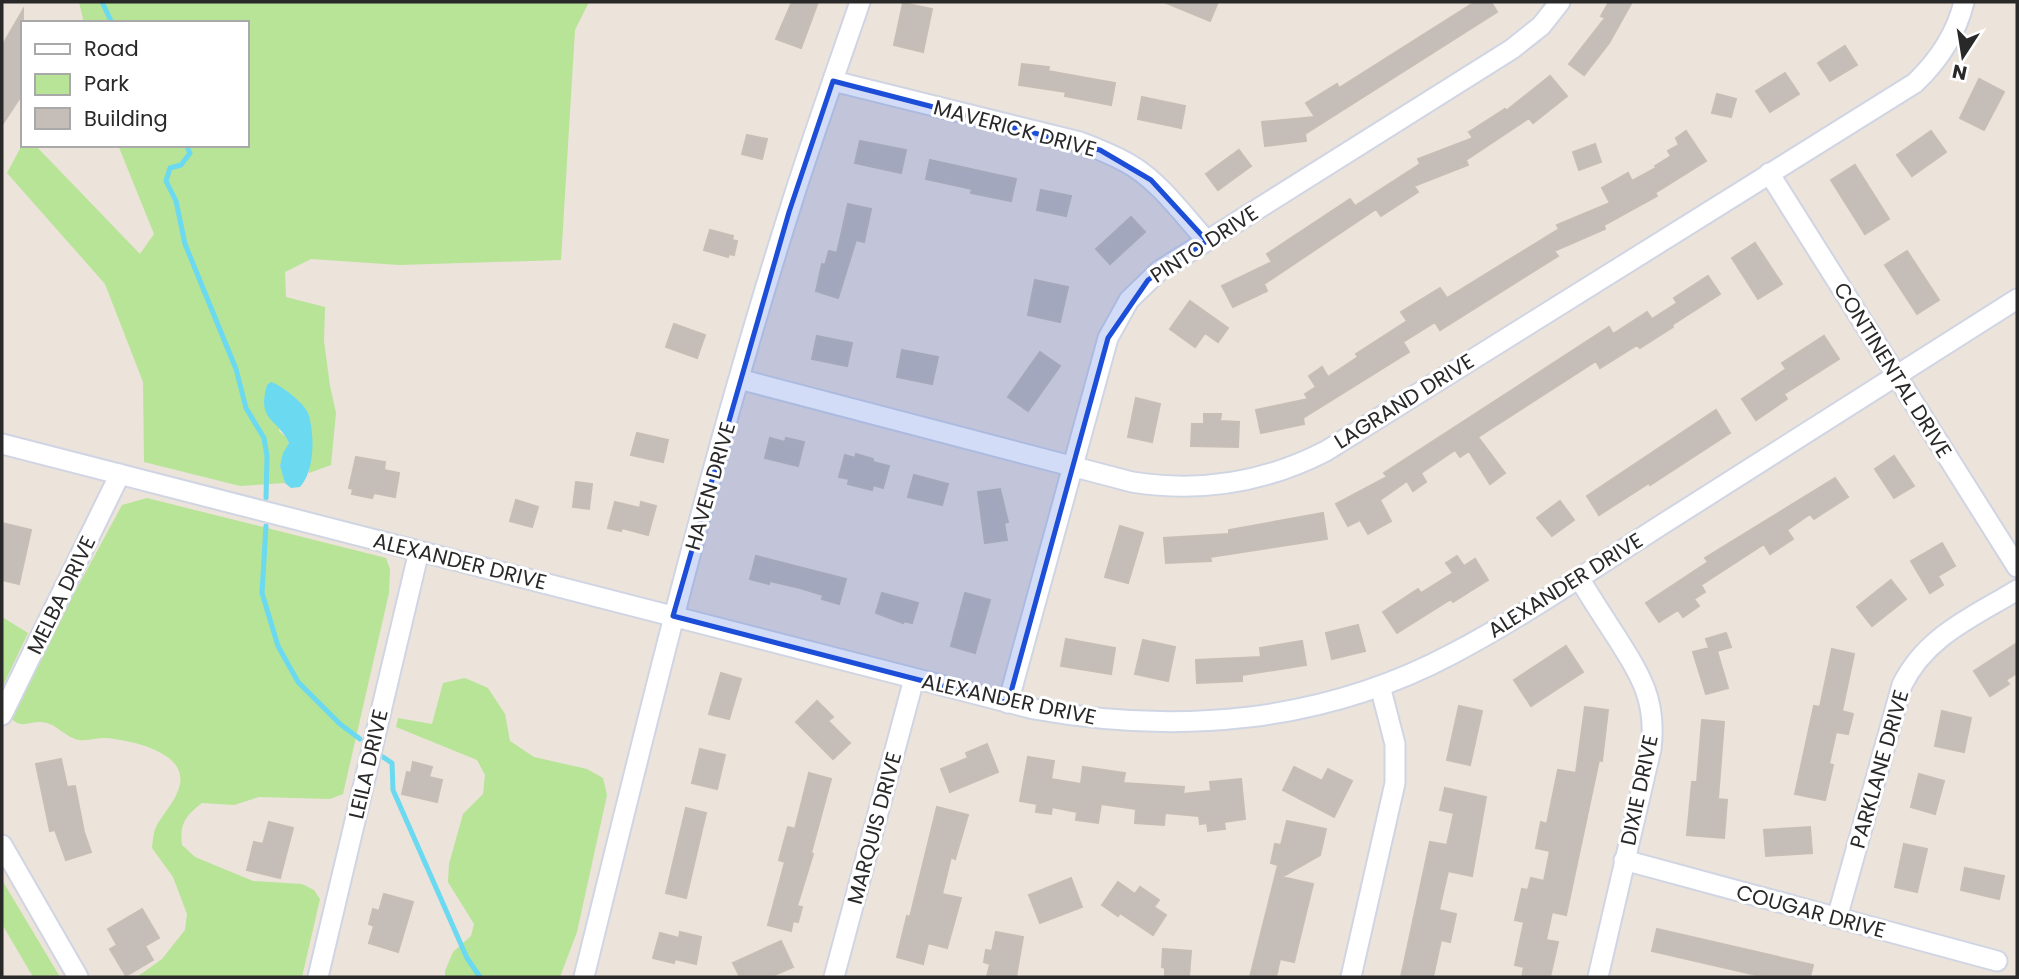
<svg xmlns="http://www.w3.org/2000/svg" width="2019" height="979" font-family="Poppins,sans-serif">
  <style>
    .green { fill: #b7e496 }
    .water { fill: #6bd9f0 }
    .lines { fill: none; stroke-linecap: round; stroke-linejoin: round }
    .stream { stroke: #6bd9f0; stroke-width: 5 }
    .building { fill: #c4bdb8; stroke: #c7bfb5; stroke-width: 2 }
    .minor-casing { stroke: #d0d5e3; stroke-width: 23 }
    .minor { stroke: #fff; stroke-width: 19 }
    .marked { fill: #1d4ed8; fill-opacity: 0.2; stroke: #1d4ed8; stroke-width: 5; stroke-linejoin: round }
    .labels { text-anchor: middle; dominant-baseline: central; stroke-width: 6; stroke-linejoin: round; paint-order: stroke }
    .street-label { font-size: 21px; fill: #292929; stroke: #fff }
  </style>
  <rect width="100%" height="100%" fill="#ece3db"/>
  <path class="green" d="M79,2H589L575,30L561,260L399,265L311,259L285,272L286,297L325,307L324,341L330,386L336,413L331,465L309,473L312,440L299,401L290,396L285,389L279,431L286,437L289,443L280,466L285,483L240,486L144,462L143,382L105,284L7,173L23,143V145H35L140,254L154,234L118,145H247V23H84Z
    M147,498L386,558L390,569L389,593L343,794L330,799L259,797L234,805L202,803C186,815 179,824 182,845L195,857L253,881L302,884L314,890L320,899L302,977H137L162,959L185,930L187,914L173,877L152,848C153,841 153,833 156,827C163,813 177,800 180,784C186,751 129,740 106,738C97,738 88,741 79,740C64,737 56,722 40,722C28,722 21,729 11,718L27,681L122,505Z
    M2,617L28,633L2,688Z
    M465,678L488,688L505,714L510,741L534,757L587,769L603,778L607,795L577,932L560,977H445V971L453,952L471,936L474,924L448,882L449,864L463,814L483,794L485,775L477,760L396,727L398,718L432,724L443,683Z
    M2,880L60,977H33L2,924Z"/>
  <path class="water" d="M271,382C281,385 304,403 308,413C315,434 315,471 300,487L291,488L285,483L280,466L283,453L289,443C279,419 256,422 267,385Z"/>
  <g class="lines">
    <path class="stream" d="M102,2L112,23
      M186,145L190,153L181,165L170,168L166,181L176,201L185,244L236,369L246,408L264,438L267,456L266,498
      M266,526L262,593L278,646L298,682L340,724L360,739
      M383,757L392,763L393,790L467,958L480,977"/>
  </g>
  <path class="building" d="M792,2H818L801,48L776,39Z
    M1164,2H1218L1210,21Z
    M1475,2H1491L1497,12L1305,134L1306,141L1265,146L1262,122L1315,117L1306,103L1337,84L1339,88Z
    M1609,2H1632L1609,43L1584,75L1569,64L1605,18L1601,16Z
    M903,3L932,9L923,52L894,45Z
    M23,10V93L2,125V46Z
    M1845,46L1857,65L1830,81L1818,63Z
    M1022,64L1049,67L1048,71L1115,83L1111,105L1065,96L1066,92L1019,85Z
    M1785,73L1799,94L1770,112L1756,91Z
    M1550,76L1567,96L1533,123L1529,118L1466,160L1468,165L1414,186L1418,192L1381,216L1376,209L1264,284L1267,291L1233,307L1222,286L1272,262L1267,254L1350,199L1355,206L1420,164L1418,159L1473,138L1469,132L1505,109L1506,111Z
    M1979,79L2004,92L1984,130L1960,118Z
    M1717,94L1736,99L1731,117L1712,113Z
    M1142,97L1185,106L1181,128L1138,119Z
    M1686,131L1706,161L1655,193L1657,196L1604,225L1605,229L1554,251L1558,256L1440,330L1435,322L1403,342L1409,352L1303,418L1304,424L1261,433L1256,410L1308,399L1305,394L1316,387L1309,376L1322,367L1328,377L1358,357L1356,354L1407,321L1401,312L1440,288L1447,298L1559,229L1557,225L1610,203L1602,188L1628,173L1632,181L1656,168L1655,166L1671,156L1668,151L1679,145L1676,138Z
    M1931,131L1946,152L1912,176L1897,155Z
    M747,135L767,139L762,159L742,154Z
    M860,141L906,150L901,173L855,163Z
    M1595,144L1601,162L1579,170L1573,152Z
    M1239,150L1251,166L1218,190L1206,174Z
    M930,160L1016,179L1011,201L971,193L972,189L926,179Z
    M1855,165L1889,219L1865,234L1831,180Z
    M1041,190L1071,196L1066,216L1037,210Z
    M848,204L871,209L864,242L856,240L838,298L816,291L822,264L825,265L829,251L837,253Z
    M1131,217L1145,232L1110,264L1096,249Z
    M710,230L733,236L732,240L737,241L734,255L729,254L728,257L704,250Z
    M1755,243L1782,284L1758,299L1732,258Z
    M1907,251L1939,300L1917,314L1885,265Z
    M1708,276L1720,294L1672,325L1673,327L1640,348L1637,345L1600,368L1596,361L1478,437L1505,473L1490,484L1469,451L1460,457L1455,450L1421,473L1426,482L1413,491L1407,481L1380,500L1391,521L1368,534L1360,520L1348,526L1336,504L1387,477L1384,473L1609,327L1613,334L1647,312L1652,319L1677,303L1674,298Z
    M1035,280L1068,287L1060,322L1028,315Z
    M1190,301L1228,328L1218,342L1205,333L1195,347L1170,329Z
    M674,324L705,335L697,358L666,347Z
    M817,336L852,343L847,366L812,359Z
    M1824,336L1839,359L1784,394L1787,399L1756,420L1742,399L1786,369L1782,363Z
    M902,350L938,357L932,384L897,377Z
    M1040,352L1060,366L1028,411L1008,397Z
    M1136,398L1160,404L1152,442L1128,437Z
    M1716,410L1730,433L1650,485L1649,483L1599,515L1587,496Z
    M1204,414H1221L1220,421L1239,422L1238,447L1191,446L1192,424H1204Z
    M637,433L668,440L663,462L631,455Z
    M770,438L785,442L786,438L804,442L798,466L765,458Z
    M856,454L873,459V462L889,466L883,488L873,485L872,490L848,484L849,479L839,477L845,455L855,458Z
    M1894,456L1914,486L1894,498L1875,469Z
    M356,457L385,462L384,470L399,473L395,497L374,493L372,498L352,494L353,489L349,488Z
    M914,475L948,484L942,505L908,497Z
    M1835,478L1848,497L1814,519L1810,514L1787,530L1793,539L1770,554L1764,544L1701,585L1705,592L1694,599L1699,606L1683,617L1678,610L1659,622L1646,603L1708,562L1705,558Z
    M576,482L592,484L589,509L573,507Z
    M1000,489L1008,522L1004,523L1007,540L985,543L978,492Z
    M516,500L538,507L532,527L510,521Z
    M1560,501L1574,520L1552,536L1537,518Z
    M615,502L640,508L641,502L656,506L648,535L622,528L621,531L608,528Z
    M1323,513L1327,539L1210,557L1211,561L1166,563L1164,538L1229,534V530Z
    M2,523L31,530L19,584L2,580Z
    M1120,526L1143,533L1128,583L1105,577Z
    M1942,543L1955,566L1938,576L1943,585L1930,593L1911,561Z
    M756,556L846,579L839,604L822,599L823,595L800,588L770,581L769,584L750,579Z
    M1457,556L1464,566L1475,559L1488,580L1453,602L1451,599L1397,633L1383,612L1418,589L1421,593L1453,573L1446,563Z
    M1891,580L1906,599L1872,626L1857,607Z
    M882,593L918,603L912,623L903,621V623L876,613Z
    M965,593L990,600L975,653L951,646Z
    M1358,625L1365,651L1332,659L1326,633Z
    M1726,633L1731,647L1717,651L1728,688L1706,694L1693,652L1709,648L1706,639Z
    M1066,639L1115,648L1111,674L1061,666Z
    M1143,640L1175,647L1168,681L1135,674Z
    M1302,641L1306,665L1242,675V681L1197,683L1196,660L1261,657L1260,648Z
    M2017,643V673L2006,680L2009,684L1990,696L1974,671Z
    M1566,646L1583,672L1531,706L1514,680Z
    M1832,649L1854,654L1842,711L1853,714L1848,734L1836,732L1829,764L1833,765L1825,800L1795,794L1814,706L1820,707Z
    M721,673L741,679L729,719L709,714Z
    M817,701L833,717L828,721L850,743L833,759L796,722Z
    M1459,706L1482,711L1470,765L1447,760Z
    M1585,707L1608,710L1602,761L1599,760L1566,915L1552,912L1546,940L1558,942L1550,977H1522L1524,967L1515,965L1524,922L1515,920L1522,889L1528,890L1531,878L1544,881L1550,851L1536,848L1541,822L1547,824L1558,770L1576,773Z
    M1942,711L1971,718L1964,752L1935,746Z
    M1702,720L1724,722L1718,799L1727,800L1724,838L1687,835L1692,782H1697Z
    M987,744L998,772L950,792L941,769L968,758L966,753Z
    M700,749L725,755L717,789L692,783Z
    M1028,757L1054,761L1051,779L1081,784L1083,767L1125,773L1123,783L1184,787L1183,794L1211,791L1210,782L1241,779L1245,819L1224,822L1225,829L1208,831L1207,823L1200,824L1199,816L1165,813L1164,825L1135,823L1136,809L1101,804L1098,823L1076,820L1077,812L1052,807L1051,814L1036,812L1037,804L1020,801Z
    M61,759L67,787L75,786L84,832L91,852L66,860L55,830L50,831L36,764Z
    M413,762L432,767L429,777L442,780L437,802L402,794L407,772L411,773Z
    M1294,767L1322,781L1328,769L1352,781L1334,817L1283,790Z
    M809,773L831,779L811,853L813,854L797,906L802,907L798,922L793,921L791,931L768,925L785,862L779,860L788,827L795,829Z
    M1919,774L1944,781L1935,814L1911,807Z
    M1445,788L1486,797L1472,876L1448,871L1439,910L1456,914L1450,942L1441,940L1433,977H1401L1430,842L1447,845L1454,813L1440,810Z
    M937,807L968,815L955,859L951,857L942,894L961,898L947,948L928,943L923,964L897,957L907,916L910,917Z
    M686,808L706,813L686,898L666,893Z
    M1287,821L1326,829L1320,855L1282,877L1313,884L1294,962L1280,959L1276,977H1250L1278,865L1271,863L1275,844L1281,845Z
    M269,822L293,828L280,878L247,870L254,842L263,844Z
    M1810,827L1812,853L1766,856L1764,830Z
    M1904,844L1927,849L1917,892L1895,887Z
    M1965,868L2004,876L1999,899L1961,890Z
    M1071,878L1082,907L1040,923L1029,895Z
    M1118,882L1135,894L1140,887L1159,900L1154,907L1166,915L1153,935L1120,913L1118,916L1102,905Z
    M384,894L413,902L398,952L369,943L374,926L369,924L373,909L379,911Z
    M142,909L159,938L145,946L153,960L126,976L110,949L117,945L108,929Z
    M1657,929L1813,965L1810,977H1765L1652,951Z
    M680,932L701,937L696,964L675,959L674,963L653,958L660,933L679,938Z
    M996,932L1023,937L1016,977H987L990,964L984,962L986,950L992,951Z
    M781,941L793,967L770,977H740L733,963Z
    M1163,949L1191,951L1189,977H1165V968L1162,967Z"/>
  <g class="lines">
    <defs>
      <path id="minor" d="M833,81L1080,142C1098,149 1117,156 1134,167C1162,185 1184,216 1207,241
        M1769,173L2017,567
        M739,379L1132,482C1201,493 1264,483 1326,451L1915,83C1939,60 1956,35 1964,2
        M2,444L1034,709C1177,735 1322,723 1452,654C1528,614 1604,561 1677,515C1791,443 1904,371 2017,299
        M1579,578C1591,598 1604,618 1617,638C1641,676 1657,701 1651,749L1598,977
        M1008,703L1108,338L1129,300L1159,271L1512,49L1541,26L1560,2
        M2,715L120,474
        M2,845L78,977
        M1624,860L1997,961
        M1837,918L1902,685C1926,636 1973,617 2017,590
        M318,977L419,551
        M584,977C647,721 709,464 789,212C811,141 836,72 860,2
        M834,977L914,679
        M1351,977L1395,783V744L1380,686"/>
    </defs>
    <use href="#minor" class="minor-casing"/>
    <use href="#minor" class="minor"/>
  </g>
  <path class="marked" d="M833,81L1100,150L1151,180L1207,241L1148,280L1108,338L1008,703L673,616L789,212Z"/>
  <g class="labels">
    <g class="street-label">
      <text transform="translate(1015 128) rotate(15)">MAVERICK DRIVE</text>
      <text transform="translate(1204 244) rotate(-33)">PINTO DRIVE</text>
      <text transform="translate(1893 370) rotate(58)">CONTINENTAL DRIVE</text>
      <text transform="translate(1404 401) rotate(-32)">LAGRAND DRIVE</text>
      <text transform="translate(710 486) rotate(-74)">HAVEN DRIVE</text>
      <text transform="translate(460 561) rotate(14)">ALEXANDER DRIVE</text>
      <text transform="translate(1565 585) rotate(-32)">ALEXANDER DRIVE</text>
      <text transform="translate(61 595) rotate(-64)">MELBA DRIVE</text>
      <text transform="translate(1009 699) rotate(12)">ALEXANDER DRIVE</text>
      <text transform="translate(368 764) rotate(-77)">LEILA DRIVE</text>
      <text transform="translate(1879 769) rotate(-74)">PARKLANE DRIVE</text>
      <text transform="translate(1639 790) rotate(-78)">DIXIE DRIVE</text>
      <text transform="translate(874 828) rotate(-75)">MARQUIS DRIVE</text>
      <text transform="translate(1811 911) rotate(15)">COUGAR DRIVE</text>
    </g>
  </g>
  <rect width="2019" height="979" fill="none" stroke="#292929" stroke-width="7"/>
  <rect x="21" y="21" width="228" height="126" fill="#ffffff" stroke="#a9a9a9" stroke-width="2"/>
  <rect x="35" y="44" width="35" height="10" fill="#ffffff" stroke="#a9a9a9" stroke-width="2"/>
  <text x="84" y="56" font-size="21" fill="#292929">Road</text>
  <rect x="35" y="74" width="35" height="21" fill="#b7e496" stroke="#a9a9a9" stroke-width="2"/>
  <text x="84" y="91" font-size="21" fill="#292929">Park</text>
  <rect x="35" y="108" width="35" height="21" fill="#c4bdb8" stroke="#a9a9a9" stroke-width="2"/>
  <text x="84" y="126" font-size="21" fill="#292929">Building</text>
  <g transform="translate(1963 56) rotate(192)" stroke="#ffffff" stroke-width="5" paint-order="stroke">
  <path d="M0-5L12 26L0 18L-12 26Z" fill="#292929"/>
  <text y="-10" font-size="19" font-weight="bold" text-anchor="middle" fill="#292929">N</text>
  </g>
</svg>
